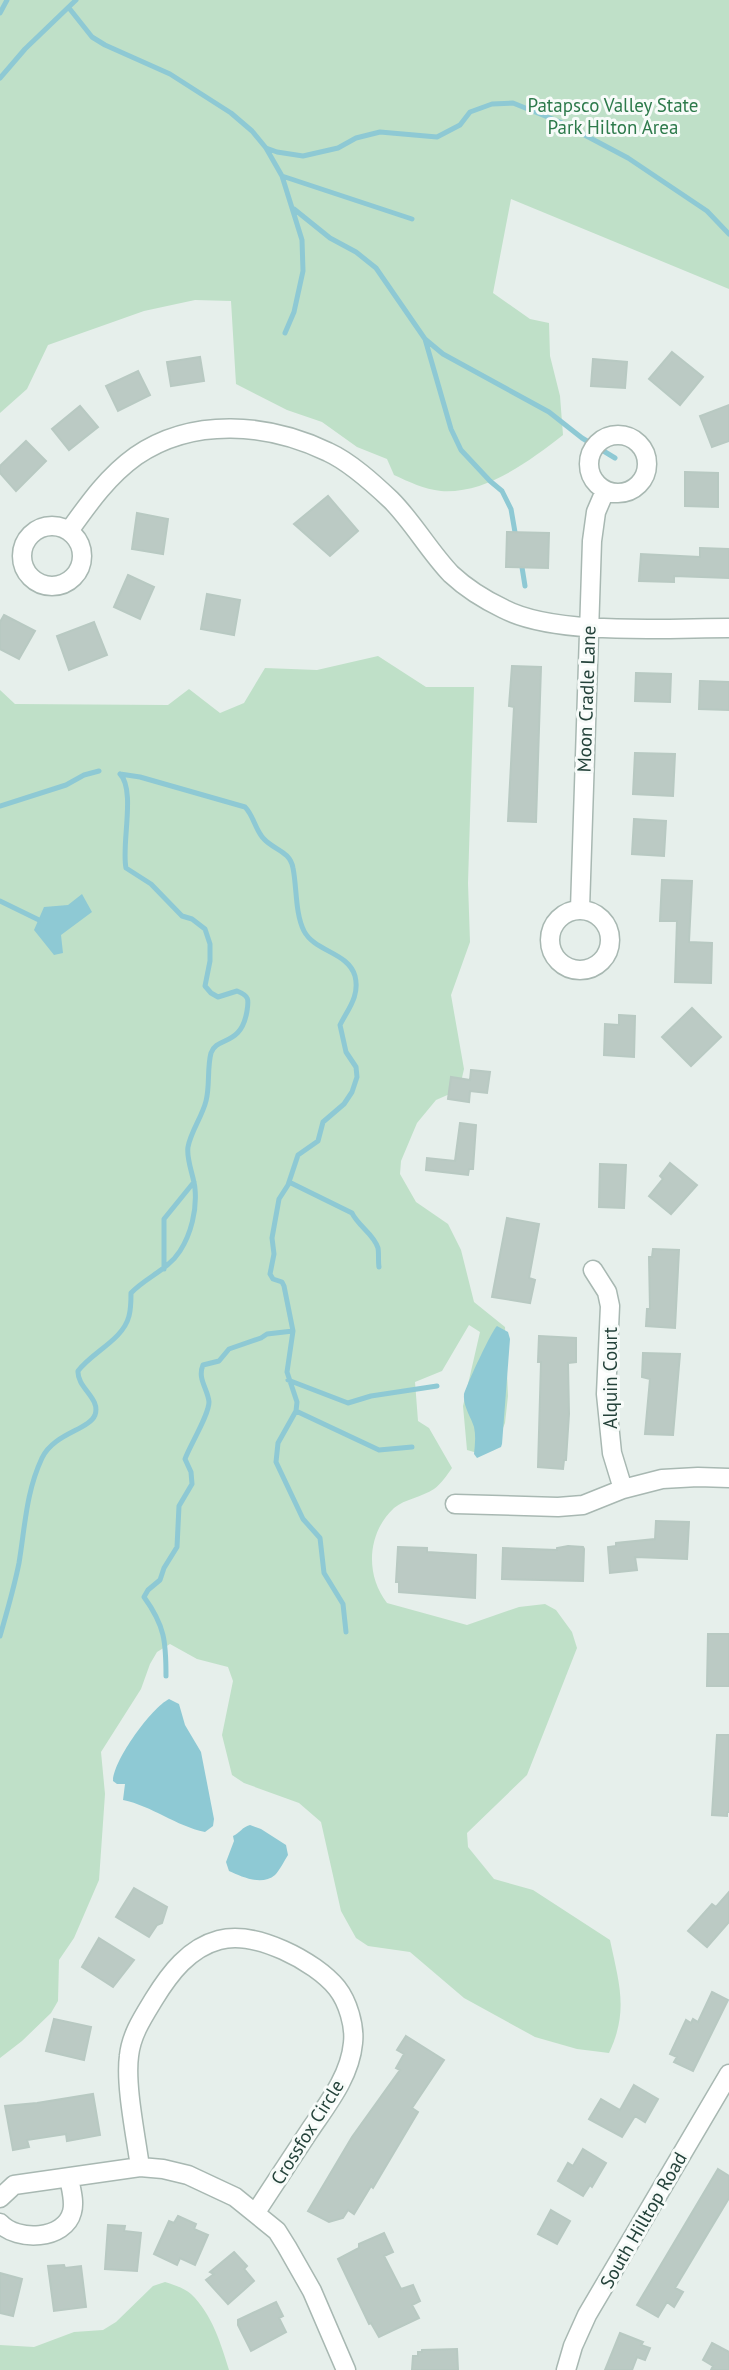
<svg xmlns="http://www.w3.org/2000/svg" width="729" height="2370" font-family="'PT Sans',sans-serif">
  <style>
    .green { fill: #bfe0c8 }
    .water { fill: #8ec9d4 }
    .lines { fill: none; stroke-linecap: round; stroke-linejoin: round }
    .stream { stroke: #8ec9d4; stroke-width: 5 }
    .building { fill: #bbcac4; stroke: #b8c9c2; stroke-width: 2 }
    .minor-casing { stroke: #a8b8b2; stroke-width: 21 }
    .minor { stroke: #fff; stroke-width: 18 }
    .labels { text-anchor: middle; dominant-baseline: central; stroke-width: 6; stroke-linejoin: round; paint-order: stroke }
    .park-label { font-size: 19px; fill: #2d7a4b; stroke: #f7fbf9 }
    .street-label { font-size: 19px; fill: #24423a; stroke: #f7fbf9 }
  </style>
  <rect width="100%" height="100%" fill="#e6efeb"/>
  <path class="green" d="M0,0H729V289L511,199L493,293L530,319L549,323L550,356L560,396L563,435C528,462 486,494 441,491C424,489 409,482 394,475L387,459L357,447L322,422L287,410L236,384L231,301L195,300L144,311L48,345L27,389L0,413Z
    M378,656L426,687H474L468,883L470,942L451,995L464,1069L461,1082L452,1093L436,1100L417,1123L401,1161L400,1174L416,1202L448,1224L461,1250L474,1302L505,1327L508,1396L505,1423L494,1450L481,1454L467,1450L463,1406L480,1332L469,1325L442,1371L415,1382L418,1421L429,1428L452,1468C447,1475 441,1484 434,1489C422,1497 405,1499 394,1508C367,1533 365,1575 387,1603L467,1625L519,1607L545,1604L556,1610L572,1632L577,1648L527,1775L467,1833L468,1847L494,1879L533,1890L610,1940C619,1983 629,2011 609,2053L577,2049L535,2037L464,1998L410,1952L368,1946L356,1938L341,1911L321,1822L299,1803L244,1783L232,1775L222,1735L233,1681L228,1667L197,1659L170,1644L157,1652L150,1664L141,1689L101,1752L105,1794L99,1880L74,1938L59,1960L58,2001L51,2013L22,2041L0,2058V690L15,704L168,705L189,689L220,713L244,703L265,668L317,670Z
    M165,2282C174,2285 184,2288 191,2294C212,2314 221,2344 229,2370H0V2345L34,2347L74,2332L103,2330L116,2322L153,2286Z"/>
  <path class="water" d="M82,894L92,912L61,935L63,953L54,955L34,930L44,907L68,905Z
    M497,1326L508,1332L510,1339L502,1444L501,1447L477,1458L474,1454C475,1445 476,1436 474,1427C471,1417 463,1406 464,1395C465,1388 492,1330 497,1326Z
    M169,1699L179,1704L185,1725L201,1752L214,1819L213,1826L205,1832C176,1826 152,1806 123,1800L125,1784H117L113,1781C113,1761 151,1708 169,1699Z
    M250,1825L261,1829L286,1845L288,1855C284,1861 280,1870 275,1875C262,1886 242,1877 229,1871L226,1862L234,1841L233,1836C240,1833 242,1827 250,1825Z"/>
  <g class="lines">
    <path class="stream" d="M69,8L92,37L105,45L170,74L231,113L252,131L266,148L282,176L302,240L303,271L294,312L285,333
      M0,13L7,0
      M0,78L25,49L76,0
      M266,148L277,152L303,156L338,148L356,138L380,132L437,137L460,125L470,112L492,104L513,103L560,122L628,158L707,211L729,234
      M282,176L412,219
      M294,209L330,238L356,252L376,268L425,339L443,354L549,412L582,438L615,458
      M425,339L451,429L461,450L490,481L502,491L511,509L516,538
      M521,561L525,586
      M120,774L140,777L245,807C254,816 255,830 264,839C274,850 290,851 293,868C297,888 295,913 304,931C315,952 348,952 355,976C360,996 348,1009 340,1025L346,1052L356,1067L357,1077L352,1092L344,1104L323,1122L318,1141L298,1155L288,1185L279,1199L272,1238L274,1254L270,1274L273,1279L282,1282L284,1286L293,1331L287,1372L297,1402L296,1411L278,1443L276,1462L303,1519L320,1538L324,1573L343,1604L346,1632
      M0,806L66,785L84,775L99,771
      M0,901L39,920
      M289,1182L352,1213C358,1226 374,1234 378,1248C379,1253 378,1261 379,1267
      M164,1269V1219L194,1182
      M288,1380L348,1403L371,1396L437,1386
      M296,1411L379,1450L412,1447
      M0,1636C7,1612 14,1588 19,1563C25,1527 26,1492 42,1458C54,1433 89,1430 95,1415C101,1398 77,1388 78,1371C92,1352 123,1340 129,1316C131,1309 131,1300 131,1293C146,1277 168,1270 180,1251C191,1234 197,1210 195,1189C194,1176 186,1160 188,1147C191,1131 202,1117 206,1101C210,1086 207,1068 211,1053C217,1036 241,1047 247,1011C249,999 249,996 237,991L218,997L211,993L205,986L210,961V944L205,929L192,919L182,916L151,884L126,868C121,845 136,790 120,774
      M166,1676C166,1642 165,1626 144,1597L148,1590L160,1580L164,1568L177,1547L179,1506L192,1484L191,1472L185,1459C190,1445 209,1415 209,1402C208,1389 197,1379 203,1365L219,1361L229,1349L261,1338L267,1334L293,1331"/>
  </g>
  <path class="building" d="M672,352L703,377L680,405L649,379Z
    M200,357L204,381L171,386L167,362Z
    M593,359L627,362L625,388L591,386Z
    M138,371L150,395L118,411L106,386Z
    M729,405V441L712,447L700,416Z
    M80,406L98,427L69,450L52,429Z
    M26,441L46,461L16,491L0,473V466Z
    M685,472L718,473V507L685,506Z
    M328,496L358,531L330,556L294,524Z
    M137,513L168,519L163,554L132,549Z
    M507,532L549,533L548,568L506,567Z
    M700,548L729,549V578L674,576V582L639,581L641,554L700,557Z
    M128,575L154,587L140,619L114,607Z
    M207,594L240,600L234,635L201,629Z
    M4,615L35,631L19,659L0,649V622Z
    M94,622L107,655L69,670L57,636Z
    M512,666L541,667L536,822L508,821L514,707L509,706Z
    M636,673L671,674L670,702L635,701Z
    M700,681L729,682V710L699,709Z
    M635,753L675,754L673,796L633,794Z
    M634,819L666,821L664,856L632,854Z
    M662,880L692,881L689,942L712,943L711,983L675,982L677,921H660Z
    M692,1008L721,1037L691,1066L662,1037Z
    M619,1015L635,1016L634,1057L604,1055L605,1024L619,1025Z
    M471,1070L490,1072L487,1093L470,1091L469,1102L448,1099L451,1077L470,1080Z
    M460,1123L476,1125L473,1169H469L468,1175L426,1170L427,1158L455,1161Z
    M670,1163L697,1185L671,1214L649,1196L663,1179L660,1176Z
    M600,1164L626,1165L624,1208L599,1207Z
    M507,1218L539,1224L529,1278L535,1280L530,1303L492,1297Z
    M653,1249L679,1250L675,1328L646,1326L647,1309H650L649,1257H652Z
    M539,1336L576,1338V1362L568,1363L569,1414L566,1460H564L563,1469L538,1467L541,1362H538Z
    M643,1353L680,1354L673,1435L645,1434L650,1379L642,1377Z
    M656,1521L689,1522L687,1559L635,1557L637,1570L610,1573L608,1547L616,1546V1543L655,1539Z
    M568,1546L583,1547L584,1549L583,1581L502,1579L503,1548L557,1550V1548Z
    M398,1547L427,1548V1552L476,1555L475,1598L399,1592V1582H396Z
    M708,1634H729V1686H707Z
    M717,1735H729V1812H727V1816L712,1815Z
    M134,1888L167,1907L162,1923L157,1925L149,1937L116,1917Z
    M729,1892V1922L707,1947L688,1931L712,1904L716,1907Z
    M99,1938L134,1960L113,1987L82,1967Z
    M712,1992L728,2000L693,2071L674,2062L677,2057L670,2054L686,2020L691,2023L693,2019L698,2022Z
    M54,2019L91,2027L84,2060L46,2051Z
    M406,2036L444,2060L412,2108L418,2112L373,2188L371,2186L354,2214L348,2210L343,2218L329,2222L308,2211L352,2137L400,2070L396,2068L404,2054L397,2050Z
    M634,2085L658,2099L645,2122L635,2116L622,2137L589,2119L601,2099L620,2110Z
    M93,2094L100,2135L67,2141L66,2134L27,2140L29,2147L13,2150L5,2106L37,2103Z
    M583,2149L606,2163L592,2187L590,2185L583,2196L558,2181L568,2163L573,2166Z
    M718,2169L729,2176V2198L675,2288L683,2292L674,2307L667,2302L658,2317L637,2305Z
    M551,2210L570,2221L557,2244L538,2234Z
    M178,2216L196,2224L194,2229L208,2235L195,2265L180,2258L177,2265L154,2254L169,2221L174,2223Z
    M108,2225L125,2226L124,2231L141,2233L137,2271L105,2269Z
    M384,2233L393,2252L384,2256L401,2289L413,2285L420,2301L412,2305L419,2318L379,2337L371,2323L369,2324L338,2259L359,2248V2244Z
    M234,2252L247,2266L244,2269L254,2281L228,2304L206,2280L214,2274L210,2272Z
    M64,2265L65,2268L81,2266L86,2307L54,2311L48,2266Z
    M0,2273L22,2279L13,2316L0,2313Z
    M276,2302L283,2316L279,2318L286,2332L251,2351L238,2325V2320Z
    M620,2333L643,2342L641,2345L650,2348L645,2360L637,2357L632,2370H605Z
    M712,2343L729,2352V2370H711L713,2366L703,2360Z
    M457,2349L458,2370H412L413,2356H418V2352H422V2350Z"/>
  <g class="lines">
    <defs>
      <path id="minor" d="M589 464a29 29 0 1 1 58 0a29 29 0 1 1-58 0Z
        M22 556a30 30 0 1 1 60 0a30 30 0 1 1-60 0Z
        M69,531C89,503 108,476 136,456C193,417 268,423 328,452C350,462 373,483 391,500C413,522 429,551 451,574C466,588 485,600 504,609C556,636 668,628 729,628
        M580,909L592,541L596,512L605,491
        M550 940a30 30 0 1 1 60 0a30 30 0 1 1-60 0Z
        M593,1270L607,1292L610,1306L606,1394L612,1453L623,1489
        M455,1504L558,1507L583,1505L623,1489L662,1479L698,1477L729,1478
        M140,2167C136,2137 125,2085 129,2056C131,2035 143,2017 154,1999C170,1973 189,1948 219,1940C255,1930 315,1961 337,1988C348,2002 355,2026 353,2043C350,2077 326,2106 308,2133C291,2159 273,2186 256,2212
        M0,2198L14,2185L140,2167L163,2169L188,2175L235,2197L277,2231L287,2247L312,2291L346,2370
        M0,2223C17,2242 65,2240 72,2212C75,2202 71,2189 69,2178
        M566,2370L573,2346L587,2315L729,2074"/>
    </defs>
    <use href="#minor" class="minor-casing"/>
    <use href="#minor" class="minor"/>
  </g>
  <g class="labels">
    <g class="park-label">
      <text x="613" y="105">Patapsco Valley State<tspan x="613" dy="22">Park Hilton Area</tspan></text>
    </g>
    <g class="street-label">
      <text transform="translate(586 699) rotate(-88)">Moon Cradle Lane</text>
      <text transform="translate(610 1378) rotate(-90)">Alquin Court</text>
      <text transform="translate(307 2132) rotate(-58)">Crossfox Circle</text>
      <text transform="translate(643 2220) rotate(-60)">South Hilltop Road</text>
    </g>
  </g>
</svg>
